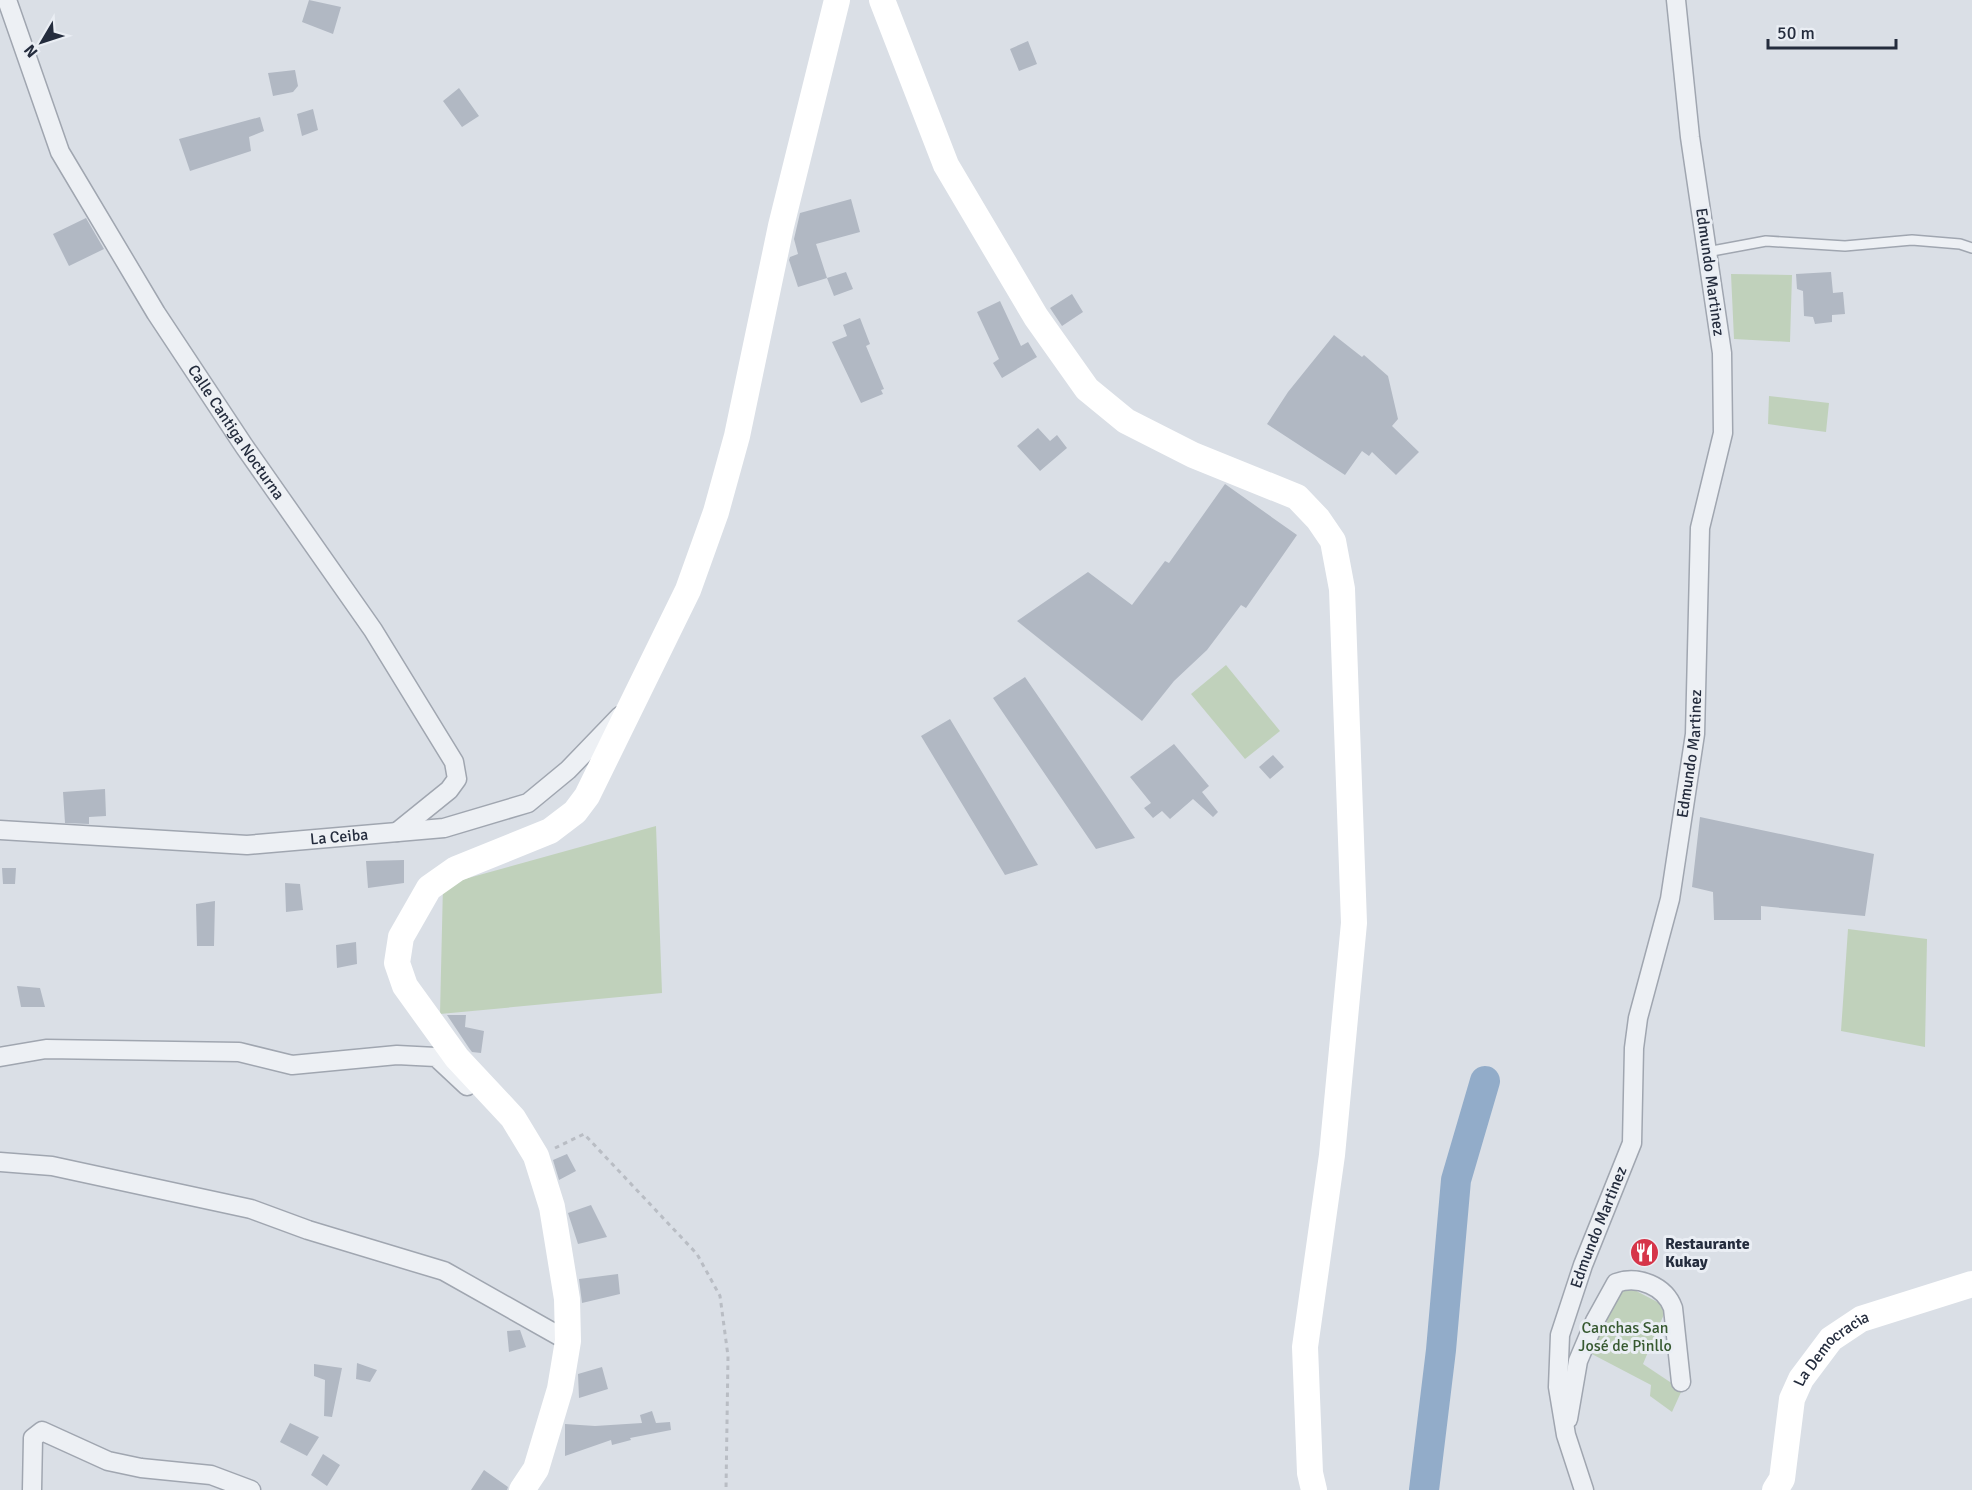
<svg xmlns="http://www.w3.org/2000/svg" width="1972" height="1490" font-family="Signika,sans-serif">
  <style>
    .green { fill: #c0d1bb }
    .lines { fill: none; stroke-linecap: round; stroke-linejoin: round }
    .river { stroke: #92acc9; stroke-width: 30 }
    .building { fill: #b1b8c3 }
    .lane-casing { stroke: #a0a6b0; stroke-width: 12 }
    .street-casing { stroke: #a0a6b0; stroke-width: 21 }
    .path { stroke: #b9bdc4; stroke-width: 3; stroke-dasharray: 4.5 4.5; stroke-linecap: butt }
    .lane { stroke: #edf0f4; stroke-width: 9 }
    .street { stroke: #edf0f4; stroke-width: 18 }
    .secondary { stroke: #fff; stroke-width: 26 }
    .labels { text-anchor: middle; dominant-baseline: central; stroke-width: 6; stroke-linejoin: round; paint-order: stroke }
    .street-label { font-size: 16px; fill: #242c3d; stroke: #eaeef4 }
    .poi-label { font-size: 16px; font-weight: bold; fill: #242c3d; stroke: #eaeef4; text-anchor: start }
    .park-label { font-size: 16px; fill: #375930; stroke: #eaeef4 }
  </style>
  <rect width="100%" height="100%" fill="#dadfe6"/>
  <path class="green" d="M1731,274L1792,275L1790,342L1734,339Z
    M1769,396L1829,403L1826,432L1768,424Z
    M1226,665L1280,731L1245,759L1191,694Z
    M656,826L662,993L440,1014L443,885Z
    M1848,929L1927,939L1925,1047L1841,1031Z
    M1621,1283L1667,1307L1643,1364L1682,1390L1672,1412L1650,1396L1651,1385L1588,1352Z"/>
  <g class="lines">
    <path class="river" d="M1424,1490L1441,1350L1456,1180L1485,1081"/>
  </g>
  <path class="building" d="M309,0L341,7L333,34L302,22Z
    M1028,41L1037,64L1019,71L1010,49Z
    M295,70L298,86L293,92L273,96L268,73Z
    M459,88L479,116L462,127L443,101Z
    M313,109L318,130L302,136L297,114Z
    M260,117L264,131L249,137L251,151L190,171L179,139Z
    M851,199L860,232L816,244L827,278L798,287L789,260L790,257L798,254L794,239L800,213Z
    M86,218L104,249L69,266L53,234Z
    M846,272L853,289L834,296L827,278Z
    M1831,272L1833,293L1843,292L1845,314L1832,315V322L1815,324L1813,317L1804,316L1803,291L1797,289L1796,274Z
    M1072,294L1083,312L1062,326L1050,308Z
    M1000,301L1021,346L1028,342L1037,357L1002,378L993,363L999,359L977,312Z
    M860,318L870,344L866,346L884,389L881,390L883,394L861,403L832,342L847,336L843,325Z
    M1334,335L1362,357L1364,355L1388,376L1398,419L1392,426L1419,452L1396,475L1372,452L1369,456L1362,451L1345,475L1267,424L1288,392Z
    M1038,428L1050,441L1057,435L1067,448L1040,471L1017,446Z
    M1225,484L1297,535L1246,608L1241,605L1207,650L1174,681L1142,721L1017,621L1088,572L1132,605L1165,561L1169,563Z
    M1025,677L1077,753L1135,838L1096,849L993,698Z
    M950,719L1038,865L1005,875L921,736Z
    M1174,744L1209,786L1202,792L1218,812L1213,817L1193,799L1170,819L1162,811L1153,818L1144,808L1151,803L1130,777Z
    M1273,755L1284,767L1270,779L1259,767Z
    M105,789L106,816L89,817V824L65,823L63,792Z
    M1700,817L1874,854L1865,916L1761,906V920H1714L1713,892L1692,887Z
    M404,860V883L368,888L366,861Z
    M2,868H16L15,884H3Z
    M285,883L300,884L303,910L286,912Z
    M215,901L214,946H197L196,904Z
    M356,942L357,964L337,968L336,945Z
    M17,986L40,988L45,1007H21Z
    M447,1015H466L465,1027L484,1031L481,1053L472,1052L469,1048Z
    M567,1154L576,1171L559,1180L553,1160Z
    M591,1205L607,1237L578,1244L568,1213Z
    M618,1274L620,1294L582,1303L579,1279Z
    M520,1330L526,1347L509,1352L507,1331Z
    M357,1363L377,1370L370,1382L356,1379Z
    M314,1364L342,1368L332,1417L324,1416L325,1380L314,1376Z
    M602,1367L608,1389L579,1398L578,1374Z
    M652,1411L656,1423L670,1422L671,1430L630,1438L631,1440L612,1445L611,1440L565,1456V1424L595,1426L642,1423L640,1415Z
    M290,1423L319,1437L307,1456L280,1442Z
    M323,1454L340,1465L327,1486L311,1475Z
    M484,1470L508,1487L507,1490H471Z"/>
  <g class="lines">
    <defs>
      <path id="lane" d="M1707,252L1766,241L1845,246L1912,240L1960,244L1972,248"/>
      <g id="street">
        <path id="s1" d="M7,0L60,152L156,313L244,446L373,630L454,762L457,779L449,790L397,832"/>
        <path id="s2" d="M0,830L247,845L444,828L528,803L568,770L620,716"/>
        <path d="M0,1057L46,1049L239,1052L292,1065L397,1055L436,1057L467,1086"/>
        <path d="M0,1162L52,1166L251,1209L308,1230L444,1271L568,1341"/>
        <path d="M1568,1419L1578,1361L1595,1321L1616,1283C1638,1275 1665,1286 1673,1308L1681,1382"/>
        <path d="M32,1490L33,1438L42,1431L108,1461L141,1468L211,1475L251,1490"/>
        <path id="s3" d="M1584,1490L1566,1435L1558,1387L1560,1335L1583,1265L1632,1143L1634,1048L1638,1018L1670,899L1695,734L1700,528L1723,433L1722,353L1690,137L1676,0"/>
      </g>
    </defs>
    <use href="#lane" class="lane-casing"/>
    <use href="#street" class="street-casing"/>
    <path class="path" d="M555,1148L584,1134L697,1254L720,1296L728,1356L726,1490"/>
    <use href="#lane" class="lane"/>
    <use href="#street" class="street"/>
    <g class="secondary">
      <path d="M882,0L946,165L1036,317L1087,389L1126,421L1193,455L1297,497L1318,519L1333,541L1342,589L1354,923L1332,1155L1305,1347L1310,1473L1314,1490"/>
      <path d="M522,1490L536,1469L560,1389L568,1341L567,1299L552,1207L536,1156L513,1118L457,1058L405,986L397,963L401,937L429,888L456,869L550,831L575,812L587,796L688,590L716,512L737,436L781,226L837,0"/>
      <path id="s4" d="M1775,1490L1782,1479L1792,1399L1801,1379L1831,1339L1861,1319L1972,1284"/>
    </g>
  </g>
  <defs>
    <symbol id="restaurant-disc" viewBox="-11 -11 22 22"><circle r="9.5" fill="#d63549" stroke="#eaeef4"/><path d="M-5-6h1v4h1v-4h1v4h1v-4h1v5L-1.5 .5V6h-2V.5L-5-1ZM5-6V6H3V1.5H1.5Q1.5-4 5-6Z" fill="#fff"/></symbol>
  </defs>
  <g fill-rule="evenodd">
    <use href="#restaurant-disc" x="1628" y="1236" width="33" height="33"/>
  </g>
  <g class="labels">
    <g class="street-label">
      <text transform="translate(1710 272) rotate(82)">Edmundo Martinez</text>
      <text stroke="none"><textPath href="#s1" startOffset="492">Calle Cantiga Nocturna</textPath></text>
      <text stroke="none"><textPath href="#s3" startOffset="759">Edmundo Martinez</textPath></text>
      <text stroke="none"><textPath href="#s2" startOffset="340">La Ceiba</textPath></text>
      <text stroke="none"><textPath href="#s3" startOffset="273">Edmundo Martinez</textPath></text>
      <text stroke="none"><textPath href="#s4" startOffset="159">La Democracia</textPath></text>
    </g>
    <g class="poi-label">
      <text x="1665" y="1244">Restaurante<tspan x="1665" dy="18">Kukay</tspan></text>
    </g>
    <g class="park-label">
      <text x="1625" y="1328">Canchas San<tspan x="1625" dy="18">José de Pinllo</tspan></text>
    </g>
  </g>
  <g transform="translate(42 42) rotate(231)" stroke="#eaeef4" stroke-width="4.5" paint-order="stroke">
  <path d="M0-4.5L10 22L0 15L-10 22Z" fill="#242c3d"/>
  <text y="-9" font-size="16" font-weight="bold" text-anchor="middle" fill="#242c3d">N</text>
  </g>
  <path d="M1768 39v9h128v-9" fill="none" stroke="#242c3d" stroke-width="3"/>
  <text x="1777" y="39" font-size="18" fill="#242c3d" stroke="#eaeef4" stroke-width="4.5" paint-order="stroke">50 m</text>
</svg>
